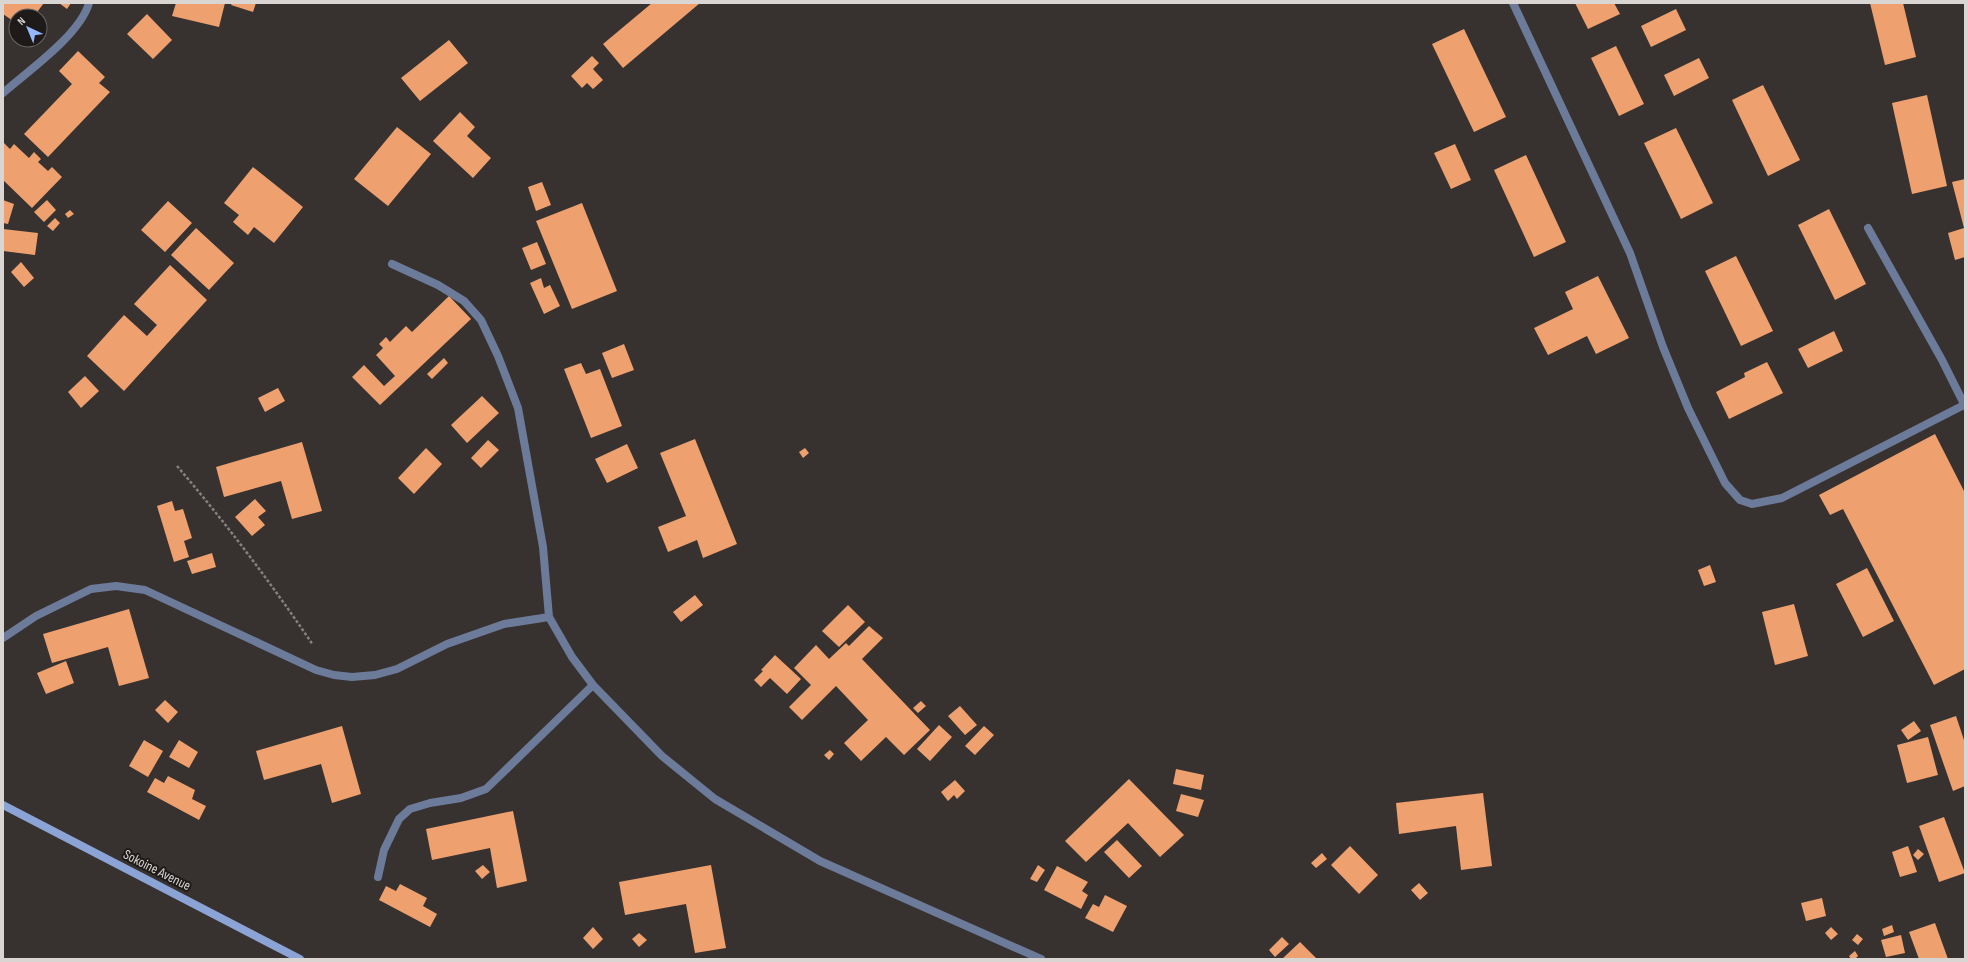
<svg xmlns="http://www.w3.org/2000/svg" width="1968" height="962" font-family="'Sofia Sans Condensed',sans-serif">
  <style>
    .building { fill: #efa06f }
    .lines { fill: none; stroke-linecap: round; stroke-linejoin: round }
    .path { stroke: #85817e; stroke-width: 2.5; stroke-dasharray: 3 2; stroke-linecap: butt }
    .lane { stroke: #6c7b9a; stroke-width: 8 }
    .street { stroke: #6c7b9a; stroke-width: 8 }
    .secondary { stroke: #8ba3d5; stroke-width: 8 }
    .labels { text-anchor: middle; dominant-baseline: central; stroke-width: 4; stroke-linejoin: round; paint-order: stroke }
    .street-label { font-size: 14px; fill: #d9d5d3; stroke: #1d1a19 }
  </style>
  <rect width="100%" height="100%" fill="#37322f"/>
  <path class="building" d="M3,3H44L34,16H16V23L3,14Z
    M59,3H71L67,9Z
    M176,3H225L219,27L172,16Z
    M232,3H256L253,12L231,5Z
    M652,3H700L623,68L603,44Z
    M1575,3H1614L1620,14L1588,29Z
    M1870,3H1903L1916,57L1885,65Z
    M1676,9L1686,30L1651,47L1641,26Z
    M147,14L172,40L153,59L127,34Z
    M1464,29L1506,117L1474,132L1432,44Z
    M449,40L468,63L420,101L401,78Z
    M1616,46L1644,104L1619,116L1591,58Z
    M78,51L105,77L99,83L110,92L48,157L24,134L72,84L59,71Z
    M592,56L599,63L593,69L603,80L593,89L587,83L582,88L571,76Z
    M1699,58L1709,78L1674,96L1664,75Z
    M1763,85L1800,160L1768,176L1732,100Z
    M1927,95L1947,186L1912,194L1892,103Z
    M460,112L475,127L467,136L491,158L473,178L433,141Z
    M397,127L431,154L388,206L354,179Z
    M1676,128L1713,203L1681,219L1644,143Z
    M3,142L10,149L14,144L29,158L34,152L41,159L38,162L48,171L52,167L62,177L32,208L3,180Z
    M1455,144L1471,180L1451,189L1434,153Z
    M1526,155L1566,242L1534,257L1494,170Z
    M253,167L303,207L274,243L254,227L248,235L233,222L239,215L224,203Z
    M1965,179V257L1955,260L1948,233L1964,228L1952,182Z
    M542,182L551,205L536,211L528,187Z
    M3,200L14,204L8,224L3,223Z
    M47,200L56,210L44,222L34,212Z
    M168,201L192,223L165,252L141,230Z
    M582,203L617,291L572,309L536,221Z
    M1829,209L1866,284L1835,300L1798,225Z
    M70,210L74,214L68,218L65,214Z
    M55,218L60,223L53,231L47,226Z
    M196,228L234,263L209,290L171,255Z
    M3,229L38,233L35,255L3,251Z
    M537,242L546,264L531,270L522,248Z
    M1736,256L1773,331L1741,346L1705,271Z
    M21,262L34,278L24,287L11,272Z
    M170,265L207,300L124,391L87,356L124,315L147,336L157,325L134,304Z
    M1598,276L1629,338L1596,354L1587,336L1548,355L1534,328L1573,309L1565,292Z
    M541,278L544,288L550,285L560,306L544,314L530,283Z
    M449,296L471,319L380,405L352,377L364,365L384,386L395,376L376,355L383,348L379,344L386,337L390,342L406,326L412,332Z
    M1834,331L1843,351L1808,368L1798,349Z
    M624,344L634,370L612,378L602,353Z
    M444,358L448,363L432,379L427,374Z
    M1767,362L1783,393L1729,419L1716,392L1745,377L1744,373Z
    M581,363L586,374L600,369L622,426L591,438L564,369Z
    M85,376L99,391L81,408L68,392Z
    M278,388L285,401L265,412L258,398Z
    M482,396L499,413L467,443L451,425Z
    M1935,434L1965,493V669L1934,685L1843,509L1830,515L1819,495Z
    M695,439L737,544L703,558L697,540L668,552L658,527L686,516L660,453Z
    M488,440L499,450L481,468L471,458Z
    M302,442L322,511L292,519L281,481L224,497L216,467Z
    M627,444L638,468L607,483L595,459Z
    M426,448L442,464L414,494L398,478Z
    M805,448L809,453L803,458L799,452Z
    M255,499L266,511L258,517L265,525L252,536L235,517Z
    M172,501L175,511L183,509L192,538L184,541L189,557L174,562L157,506Z
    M212,553L216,567L192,574L187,561Z
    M1710,565L1716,582L1704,586L1698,570Z
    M1867,568L1894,621L1863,637L1836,584Z
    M695,595L703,605L681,622L673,612Z
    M1794,604L1808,656L1775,665L1762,612Z
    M848,605L865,622L839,647L822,631Z
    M129,609L149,678L119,686L108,647L52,663L43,634Z
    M869,626L883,638L862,659L930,730L904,755L886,737L861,761L844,743L868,720L836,686L802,720L789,707L811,685L794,668L816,645L829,659L846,643L849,646Z
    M775,655L801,679L787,694L770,678L761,687L754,680L763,671L761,670Z
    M66,661L74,683L46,694L37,673Z
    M165,700L178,712L168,723L155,710Z
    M921,701L926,706L918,713L913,708Z
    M960,706L977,725L965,735L948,716Z
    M1956,716L1965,743V786L1953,791L1930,725Z
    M1914,721L1921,731L1908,740L1901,730Z
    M939,725L952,737L930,761L917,749Z
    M342,726L361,794L332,803L321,764L264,780L256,751Z
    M984,726L994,735L975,755L965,746Z
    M1928,737L1938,775L1907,783L1897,745Z
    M144,740L163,751L148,777L129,766Z
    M179,740L198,752L189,768L169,757Z
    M830,750L834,754L829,760L824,755Z
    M1176,769L1204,775L1201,790L1173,784Z
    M168,776L195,790L192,799L206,806L199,820L147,792L155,778L164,783Z
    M1129,779L1184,835L1160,857L1128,823L1086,862L1065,841Z
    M955,780L965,791L957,799L954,795L948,801L941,792Z
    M1483,793L1492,866L1461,870L1456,826L1399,834L1396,803Z
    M1181,794L1204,800L1198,817L1176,811Z
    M513,811L527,881L497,888L490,848L432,860L426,829Z
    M1944,817L1965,873L1939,882L1919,826Z
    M1117,840L1142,866L1129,878L1104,852Z
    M1350,846L1378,875L1359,894L1331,865Z
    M1908,846L1917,872L1900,877L1892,852Z
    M1918,849L1924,854L1918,860L1913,855Z
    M1322,853L1327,859L1316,868L1311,863Z
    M483,865L490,872L482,879L475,871Z
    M711,865L726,948L695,953L686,904L625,915L619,882Z
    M1038,865L1045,870L1037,882L1030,879Z
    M1057,866L1088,882L1082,891L1088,895L1081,909L1044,890Z
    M1419,883L1428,893L1420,900L1411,890Z
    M400,884L427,898L423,906L437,914L430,927L379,900L386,886L396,891Z
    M1105,895L1127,906L1113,932L1085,918L1093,904L1099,907Z
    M1822,898L1826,916L1806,921L1801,903Z
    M1935,923L1948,959H1919L1909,932Z
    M1892,925L1894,932L1884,936L1882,929Z
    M593,927L603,939L593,949L583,938Z
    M1831,927L1838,934L1831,940L1825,933Z
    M639,933L647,940L639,947L632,939Z
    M1857,934L1863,939L1858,945L1852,940Z
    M1901,935L1905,953L1886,957L1881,940Z
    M1282,937L1289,944L1275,957L1269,950Z
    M1300,942L1317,959H1282Z
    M1855,951L1858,956L1855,959H1851L1849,956Z"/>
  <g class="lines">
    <path class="path" d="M177,466C226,523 271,583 313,645"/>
    <path class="lane" d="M1513,3L1630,253L1663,347L1688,408L1725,483L1740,500L1752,504L1782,498L1964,405
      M1868,228L1942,360L1965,406
      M392,264L438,285L464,301L481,320L498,356L518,408L543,547L549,617L572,657L593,685L662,756L715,799L820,861L1041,959
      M3,638L36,616L91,589L116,586L145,590L316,670L334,675L352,677L375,675L397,669L447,644L504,624L549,617
      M378,877L384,850L399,819L410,809L430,803L461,798L486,789L593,685"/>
    <path class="street" d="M3,93C28,71 80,35 89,3"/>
    <path class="secondary" d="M3,805L300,959"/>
  </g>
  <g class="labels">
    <g class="street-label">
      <text transform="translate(157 870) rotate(27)">Sokoine Avenue</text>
    </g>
  </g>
  <rect width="1968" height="962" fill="none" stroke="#d9d5d3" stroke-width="8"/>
  <g transform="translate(28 28) rotate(316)"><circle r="19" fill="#1d1a19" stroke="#686563"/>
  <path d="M0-3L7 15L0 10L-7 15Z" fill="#94b7fd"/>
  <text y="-6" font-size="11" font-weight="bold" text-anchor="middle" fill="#d9d5d3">N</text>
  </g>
</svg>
